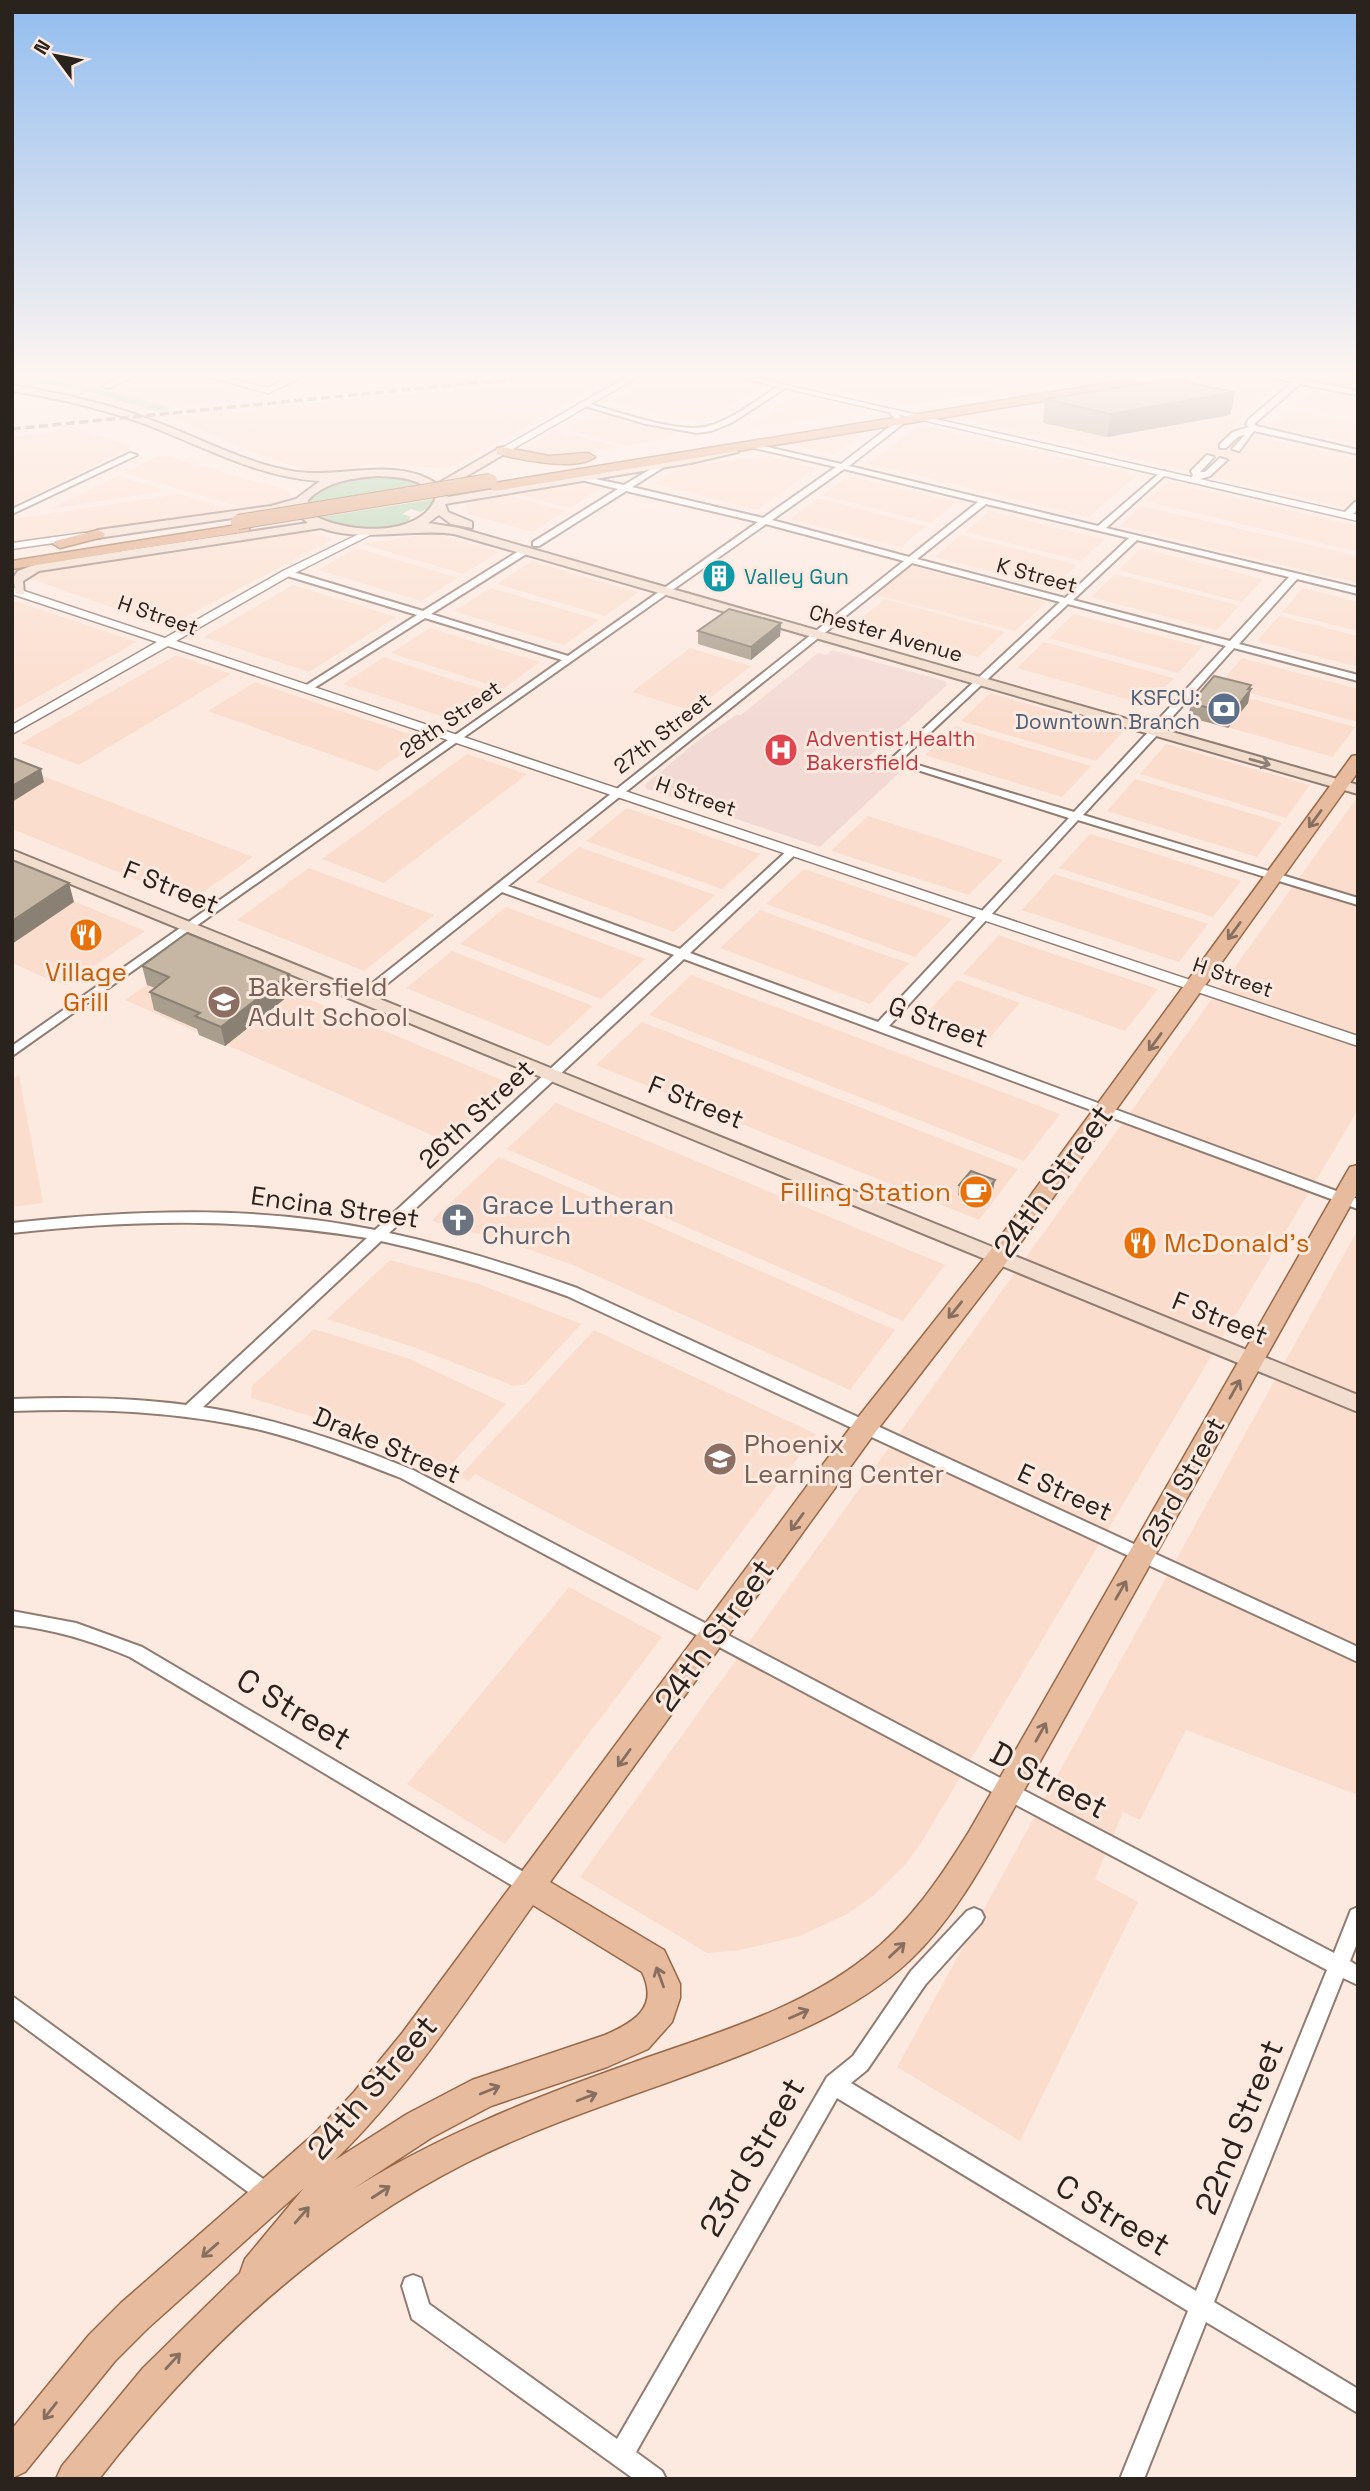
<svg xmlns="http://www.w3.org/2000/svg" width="1370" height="2491" font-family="'Space Grotesk',sans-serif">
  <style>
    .built { fill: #fbddcd }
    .medical { fill: #f3d9d4 }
    .green { fill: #aad2ac }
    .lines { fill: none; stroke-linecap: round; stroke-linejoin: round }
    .minor-casing { stroke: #917c72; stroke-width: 4 }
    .tertiary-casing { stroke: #917c72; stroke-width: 3 }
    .secondary-casing { stroke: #917c72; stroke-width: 4 }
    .primary-casing { stroke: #996847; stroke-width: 3 }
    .trunk-casing { stroke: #996847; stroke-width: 3 }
    .minor { fill: #fff; fill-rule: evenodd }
    .tertiary { fill: #fff; fill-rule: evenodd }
    .secondary { fill: #f2ddce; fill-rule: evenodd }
    .primary { fill: #e6bb9e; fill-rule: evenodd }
    .trunk { fill: #dea47e; fill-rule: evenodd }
    .rail { stroke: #948780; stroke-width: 3.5; stroke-dasharray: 9 4.5; stroke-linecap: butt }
    .trunk-bridge-casing { stroke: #996847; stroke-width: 16; stroke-linecap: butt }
    .trunk-bridge { stroke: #dea47e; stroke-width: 14 }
    .wall { fill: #a99d8d }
    .shaded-wall { fill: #8a8073 }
    .building { fill: #c5b7a4; stroke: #8a8073; stroke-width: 2 }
    .oneway { stroke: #8e8076 }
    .oneway2 { stroke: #886e5e }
    .labels { text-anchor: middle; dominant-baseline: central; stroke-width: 6; stroke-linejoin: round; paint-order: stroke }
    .far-street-label { font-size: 21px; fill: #2a221d; stroke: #fce9e0 }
    .far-culture-label { font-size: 21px; fill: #0d838f; stroke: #fce9e0; text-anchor: start }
    .far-service-label { font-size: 21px; fill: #4e5e75; stroke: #fce9e0; text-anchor: end }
    .far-health-label { font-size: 21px; fill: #be3a42; stroke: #fce9e0; text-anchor: start }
    .street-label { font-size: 26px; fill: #2a221d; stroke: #fce9e0 }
    .food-label { font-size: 26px; fill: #c56008; stroke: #fce9e0 }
    .education-label { font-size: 26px; fill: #785e54; stroke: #fce9e0; text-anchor: start }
    .worship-label { font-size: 26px; fill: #5b616d; stroke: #fce9e0; text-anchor: start }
    .near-street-label { font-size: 32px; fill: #2a221d; stroke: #fce9e0 }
  </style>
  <rect width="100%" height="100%" fill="#fce9e0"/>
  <path class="built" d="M12,374H64L103,384L75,398L12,384Z
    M156,374H182L267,396L129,413L93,402Z
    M212,374H293L264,387Z
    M323,374H470L307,392L293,388Z
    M604,374H620L461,463L448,468L369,464L327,472L304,469L264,457L172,417Z
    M658,374H696L760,388L703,424L612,401Z
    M762,374H1104L904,406Z
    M1217,374H1235L1279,383L1228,430L1358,459V510L959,418Z
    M1312,390L1358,399V419L1295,406Z
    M798,395L869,411L757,426L751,425Z
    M1292,409L1358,423V444L1274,426Z
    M597,412L672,431L676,435L666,439L625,446L568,429Z
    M921,425L1137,475L1089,517L868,463Z
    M77,429L129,445L131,448L12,505V437Z
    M555,430L619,447L567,457H551L522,450Z
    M868,431L834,455L794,445L830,438Z
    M168,456L289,491L291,494L285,502L244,508L124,473L156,457Z
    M769,456L816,468L757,510L654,483L681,466Z
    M118,476L161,489L159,492L50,509Z
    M849,476L922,494L956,502L931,523L822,495Z
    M1168,482L1358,526V552L1146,501Z
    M575,485L602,488L570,508L518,494Z
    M180,494L233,510L12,542V519Z
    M508,495L511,496L565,511L532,532L468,514L466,502Z
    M818,498L902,520L926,526L900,547L790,519Z
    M1141,506L1358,556V583L1120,526Z
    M990,511L1090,536L1105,539L1081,561L965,532Z
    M305,531L333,539L170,625H163L28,578L39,571Z
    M434,533L499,552L464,574L362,544Z
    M961,535L1040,555L1077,565L1053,587L935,557Z
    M356,548L435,571L458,578L421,601L318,570Z
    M1141,548L1248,575L1263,579L1242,602L1118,570Z
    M532,561L605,583L639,592L605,616L497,584Z
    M905,564L1047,602L1015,631L869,593Z
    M1115,574L1222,601L1239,606L1217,630L1091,597Z
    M293,585L297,586L396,617L309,672L204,637Z
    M491,588L555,607L599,620L564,645L454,611Z
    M1303,588L1358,602V631L1282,612Z
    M885,599L1005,632L978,657L855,623Z
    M12,600L137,642L12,711Z
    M1074,614L1202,647L1178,673L1049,638Z
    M1279,616L1358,636V667L1257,641Z
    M430,628L516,655L540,662L503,689L391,653Z
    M1044,642L1173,678H1174L1148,705L1017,668Z
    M690,648L751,666L693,711L632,692Z
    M176,655L231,674L79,765L21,743Z
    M384,657L450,679L496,693L457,721L343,684Z
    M1242,658L1358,689V722L1219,685Z
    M255,682L400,731L423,739L377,771L208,711Z
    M1216,689L1355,727L1333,757L1191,717Z
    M990,693L1094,723L1123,732L1096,761L961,721Z
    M956,726L1022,746L1091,766L1062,797L925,755Z
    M1166,744L1310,785L1286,818L1140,774Z
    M467,754L527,774L384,883L322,859Z
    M12,764L253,857L190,901L12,829Z
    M1135,779L1249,813L1282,823L1257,857L1107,811Z
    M1358,796V1110L921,1843L904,1866L873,1896L847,1914L800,1936L740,1950L707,1953L580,1877Z
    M627,808L731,844L761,854L722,889L586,841Z
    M868,816L924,834L1003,860L969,895L831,851Z
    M1090,834L1150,852L1241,881L1213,917L1059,868Z
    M579,847L715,895L674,932L536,882Z
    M309,868L434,915L364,971L237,920Z
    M804,869L952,919L915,957L766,904Z
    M1054,874L1101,889L1208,924L1179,962L1022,910Z
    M12,875L145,931L66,985L41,976L12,963Z
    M506,907L645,959L601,999L460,944Z
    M760,910L879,953L909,963L870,1004L720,948Z
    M999,935L1018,942L1158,989L1125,1031L963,974Z
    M194,951L509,1083L445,1141L125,1000Z
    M452,951L562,994L593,1006L549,1046L406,988Z
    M691,975L981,1084L1060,1114L1024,1161L649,1015Z
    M957,980L1020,1003L983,1045L919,1022Z
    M642,1022L1018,1169L979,1220L596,1065Z
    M19,1075L43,1203L12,1207V1079Z
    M556,1103L691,1159L945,1265L903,1321L507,1149Z
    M499,1157L543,1176L895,1330L850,1390L573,1265L505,1241L431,1221Z
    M1358,1229V1795L1186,1730L1140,1820L1123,1812L1095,1879L1138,1902L1020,2141L897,2067Z
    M390,1260L479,1284L581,1324L526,1384L514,1386L416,1348L327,1319Z
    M314,1329L407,1358L506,1404L447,1469L366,1433L251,1398L252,1386Z
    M594,1330L816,1434L697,1591L475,1474L468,1481L460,1476Z
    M569,1587L662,1637L505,1844L407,1784Z"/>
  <path class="medical" d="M832,650L945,681L947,685L864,761L900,772L820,847L647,789L645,785L696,742L736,715H741L818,653L826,655Z"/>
  <path class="green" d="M12,374L91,387L172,408L155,411L87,391L12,378Z
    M375,476L402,478L423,485L308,504C320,481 351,478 375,476Z
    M435,499L432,507L420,512L411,509L402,514L411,517L406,524C368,532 352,529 315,518Z"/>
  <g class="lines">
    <defs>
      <path id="minor" d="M129,374H139L109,388L102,386Z
        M199,374H210L267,388L298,374H307L268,393Z
        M1259,374L1297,379L1303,374H1310L1304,380L1358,391V395L1300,384L1254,424L1256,426L1358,450V454L1254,431L1239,451L1232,449L1245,435L1239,436L1226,448H1220V444L1233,432L1249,427L1246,424L1249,419L1293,382Z
        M780,385L787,387L731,423L711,431L697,433L646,424L578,404L582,402C614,410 678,435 709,426C735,418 758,399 780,385Z
        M894,411L904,419V423L849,466L1098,526L1162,471H1165V475L1106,528L1358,588V594L1297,579L1239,644L1358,675V681L1234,648L1166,724L1162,725L1157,722L1158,720L1226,646L1068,604L901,760L1074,812L1150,730H1158V734L1083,815L1358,898V905L1078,820L889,1026L1358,1199V1209L684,959L389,1233C454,1247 515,1266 577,1288L1358,1647V1662L567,1296C506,1274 445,1255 381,1241L203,1407C275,1418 345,1442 413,1470L1334,1953L1351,1910L1358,1907V1941L1350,1961L1358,1966V1985L1343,1978L1214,2302L1358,2389V2413L1206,2322L1144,2479H1120L1188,2311L837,2098L636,2452L662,2471L666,2479H634L412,2319L402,2286L405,2278L413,2275L421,2278L429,2304L617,2439L827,2077L853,2056L911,1971L967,1911L974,1908L981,1911L984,1917L981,1923L925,1985L867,2070L851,2083L1196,2291L1327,1970L401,1478C355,1460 309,1442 261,1430C178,1411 96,1408 12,1411V1399C70,1397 128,1397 186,1405L367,1238C243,1218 136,1219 12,1233V1223C133,1210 256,1205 375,1230L674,955L502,892L368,999H360L358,996L360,993L904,561L766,524L12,1056V1046L562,660L425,618L311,690H305V686L417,615L284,575V571H290L423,611L522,549H528V553L431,614L568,656L758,522L626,491L539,546H533V542L618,489L581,480V476L624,485L661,463L665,465L664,467L632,487L763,518L836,467L750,447V443L841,464L897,421L890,413ZM844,469L978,502L909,557L772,520ZM986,504L1129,538L1065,598L917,559ZM1137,540L1289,577L1230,641L1073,600ZM912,563L1060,602L889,761L1069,818L878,1022L690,953L797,853V849H789L680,949L508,886Z
        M130,453L137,455L12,514V509Z
        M1207,455L1214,457L1200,472H1205L1220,458L1227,460L1210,476L1190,482L1189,480L1193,475L1191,471Z
        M1355,502H1358V509L1350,517H1344V513Z
        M12,1611L76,1623L142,1647L537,1880L539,1886L537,1892L530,1895L523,1892L130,1657C92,1641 54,1629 12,1625Z
        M12,1996L277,2189L281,2196L277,2203L270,2207L263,2203L12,2018Z"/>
      <path id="tertiary" d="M632,374H643L506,453L497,451Z
        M723,374H738L1358,515V521Z
        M367,530L376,532L291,575L176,641L1358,1036V1046L168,646L12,734V725L157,642L12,594V587L165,638L283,571Z
        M84,533L88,534V538L12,549V543Z"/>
      <path id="secondary" d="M12,385C59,393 107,403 151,420C198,437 242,462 291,471C338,480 394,455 437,484L498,449H506V453L443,490L448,497L738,448V452L691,463L445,504L448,512L472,522V528L451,524L439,515L428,523L459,528L1358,785V794L454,534C409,528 364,543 321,528L39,571L23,581L24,594H16L13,578L18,571L36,564L308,523L297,514L296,506L272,512L98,538L92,534L98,530L271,506L296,499L320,481C256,477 201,445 142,423C100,408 56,398 12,391ZM378,476C399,477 423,478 436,497C421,540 338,534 307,511L308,500C327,481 352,478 378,476Z
        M12,850L1358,1395V1412L12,860Z"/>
      <path id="primary" d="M1358,755V772L1006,1263L874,1434L550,1882L664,1950L680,1984V1998L672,2022L648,2049L607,2067L491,2106L431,2138L353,2189C440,2135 533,2098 629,2064C709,2035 798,2011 866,1957C910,1923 941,1877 970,1830L1347,1172L1350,1167L1358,1165V1192L1018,1801C987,1857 956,1917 909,1961C864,2003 808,2028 751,2051C657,2089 557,2117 466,2163C319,2238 200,2349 99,2479H56L62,2466L143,2368L240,2273L245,2259L304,2188L147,2329L115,2361L25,2472L12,2478V2429L89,2335L121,2303L313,2135L354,2092L403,2032L856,1420L990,1251L1352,756ZM533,1905L642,1972C659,2007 635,2022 605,2035L472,2080L407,2114L335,2160C412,2085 471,1992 533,1905Z"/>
      <path id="trunk" d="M1164,374H1190L1184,378L494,491L487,487L494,483Z
        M502,447L549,456L588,453L595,457C576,472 520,459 497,454V448Z
        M244,524L249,525V531L12,569V561Z
        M98,530L105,534L103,537L60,548L53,544L55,541Z"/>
    </defs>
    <use href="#minor" class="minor-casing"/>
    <use href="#tertiary" class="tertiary-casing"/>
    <use href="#secondary" class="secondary-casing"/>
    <use href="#primary" class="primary-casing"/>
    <use href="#trunk" class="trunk-casing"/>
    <use href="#minor" class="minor"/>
    <use href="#tertiary" class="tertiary"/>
    <use href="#secondary" class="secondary"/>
    <use href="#primary" class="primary"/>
    <use href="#trunk" class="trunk"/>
    <path class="rail" d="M12,429L563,374"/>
    <defs>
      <path id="trunk-bridge" d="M238,522L490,481"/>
    </defs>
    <use href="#trunk-bridge" class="trunk-bridge-casing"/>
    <use href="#trunk-bridge" class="trunk-bridge"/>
  </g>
  <path class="wall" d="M1235,392L1230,415L1107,437L1043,423L1045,399Z
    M781,623L780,636L751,660L698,644V631Z
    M1251,689L1248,703L1228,728L1188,717L1191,703Z
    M142,966L289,974L292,993L225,1046L199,1035L197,1029L154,1010L150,992L155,988L147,985Z
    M959,1185L993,1190L982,1205L958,1195Z"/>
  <path class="shaded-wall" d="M1235,392L1230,415L1107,437L1110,414Z
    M781,623L780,636L751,660V647Z
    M1251,685L1248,703L1228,728L1231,714Z
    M41,769L44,782L12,802V786Z
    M69,883L74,902L12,944V921Z
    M289,974L292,993L225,1046L221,1027Z
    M995,1180L993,1190L982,1205L983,1195Z"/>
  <path class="building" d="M1172,379L1235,392L1110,414L1045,399Z
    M729,609L781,623L751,647L698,631Z
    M1214,676L1251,685L1248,689H1251L1231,714L1191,703Z
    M13,758L41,769L12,786V759Z
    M12,860L69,883L12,921Z
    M187,933L289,974L221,1027L195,1016L200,1013L150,992L169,977L142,966Z
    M971,1171L995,1180L983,1195L959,1185Z"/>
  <defs><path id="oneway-shaft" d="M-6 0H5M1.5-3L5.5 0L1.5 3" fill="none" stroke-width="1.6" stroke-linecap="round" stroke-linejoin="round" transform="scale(1.75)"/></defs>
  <use class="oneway" href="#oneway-shaft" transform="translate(1260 762) rotate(16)"/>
  <g class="oneway2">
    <use href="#oneway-shaft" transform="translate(1315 819) rotate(126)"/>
    <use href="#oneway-shaft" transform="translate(1234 931) rotate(126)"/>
    <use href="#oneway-shaft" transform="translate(1155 1042) rotate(126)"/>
    <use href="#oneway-shaft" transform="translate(955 1310) rotate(129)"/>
    <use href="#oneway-shaft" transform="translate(1235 1389) rotate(-61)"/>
    <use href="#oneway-shaft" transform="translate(797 1522) rotate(126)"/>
    <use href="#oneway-shaft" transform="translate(1121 1590) rotate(-60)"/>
    <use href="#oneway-shaft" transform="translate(1041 1732) rotate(-61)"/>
    <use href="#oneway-shaft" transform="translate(624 1758) rotate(126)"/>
    <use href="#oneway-shaft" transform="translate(897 1950) rotate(-43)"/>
    <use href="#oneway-shaft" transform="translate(660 1977) rotate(-110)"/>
    <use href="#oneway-shaft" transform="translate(799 2014) rotate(-24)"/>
    <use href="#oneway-shaft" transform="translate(490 2090) rotate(-22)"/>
    <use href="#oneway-shaft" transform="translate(587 2097) rotate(-21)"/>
    <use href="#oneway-shaft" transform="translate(381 2192) rotate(-33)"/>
    <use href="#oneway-shaft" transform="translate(302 2215) rotate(-49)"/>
    <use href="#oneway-shaft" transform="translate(210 2250) rotate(139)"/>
    <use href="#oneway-shaft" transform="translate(173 2361) rotate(-47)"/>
    <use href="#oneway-shaft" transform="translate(50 2411) rotate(128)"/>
  </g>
  <linearGradient id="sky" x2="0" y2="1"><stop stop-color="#92bdef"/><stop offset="0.52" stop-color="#fef5f1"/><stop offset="1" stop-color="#fef5f1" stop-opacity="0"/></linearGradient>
  <rect width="1370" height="722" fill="url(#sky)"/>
  <defs>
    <symbol id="building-disc" viewBox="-11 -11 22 22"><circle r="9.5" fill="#0f9aa8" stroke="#fce9e0"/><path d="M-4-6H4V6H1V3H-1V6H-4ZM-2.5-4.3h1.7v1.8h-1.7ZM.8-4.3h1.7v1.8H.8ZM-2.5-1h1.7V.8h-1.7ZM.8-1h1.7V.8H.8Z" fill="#fff"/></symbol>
    <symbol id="bank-disc" viewBox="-11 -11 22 22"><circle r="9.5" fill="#5c6f8a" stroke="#fce9e0"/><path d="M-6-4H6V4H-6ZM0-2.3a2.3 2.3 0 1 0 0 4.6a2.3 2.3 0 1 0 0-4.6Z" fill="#fff"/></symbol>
    <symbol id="hospital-disc" viewBox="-11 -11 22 22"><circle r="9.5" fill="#e0444e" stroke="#fce9e0"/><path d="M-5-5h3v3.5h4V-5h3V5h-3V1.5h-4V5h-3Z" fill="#fff"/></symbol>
    <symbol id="restaurant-disc" viewBox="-11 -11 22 22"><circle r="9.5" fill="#e8710a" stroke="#fce9e0"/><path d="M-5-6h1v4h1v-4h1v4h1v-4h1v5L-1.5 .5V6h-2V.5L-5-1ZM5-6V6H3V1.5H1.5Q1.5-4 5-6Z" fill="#fff"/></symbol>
    <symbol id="university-disc" viewBox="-11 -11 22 22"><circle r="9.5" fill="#8d6e63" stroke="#fce9e0"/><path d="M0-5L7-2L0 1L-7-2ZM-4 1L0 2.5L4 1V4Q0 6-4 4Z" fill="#fff"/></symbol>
    <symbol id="cafe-disc" viewBox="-11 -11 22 22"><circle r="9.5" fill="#e8710a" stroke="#fce9e0"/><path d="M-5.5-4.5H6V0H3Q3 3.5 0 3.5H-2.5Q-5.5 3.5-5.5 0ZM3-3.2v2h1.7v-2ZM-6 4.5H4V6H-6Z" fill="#fff"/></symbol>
    <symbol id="church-disc" viewBox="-11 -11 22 22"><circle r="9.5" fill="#6b7280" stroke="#fce9e0"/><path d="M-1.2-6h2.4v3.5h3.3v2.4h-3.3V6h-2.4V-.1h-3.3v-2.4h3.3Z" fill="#fff"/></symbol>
    <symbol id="school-disc" viewBox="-11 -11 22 22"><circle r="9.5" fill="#8d6e63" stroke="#fce9e0"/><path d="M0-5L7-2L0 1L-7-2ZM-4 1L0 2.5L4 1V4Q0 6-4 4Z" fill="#fff"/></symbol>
  </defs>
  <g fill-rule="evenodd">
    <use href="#building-disc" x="700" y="557" width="38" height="38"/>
    <use href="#bank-disc" x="1205" y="690" width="38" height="38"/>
    <use href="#hospital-disc" x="762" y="731" width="38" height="38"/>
    <use href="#restaurant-disc" x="67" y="916" width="38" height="38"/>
    <use href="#university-disc" x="205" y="983" width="38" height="38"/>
    <use href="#cafe-disc" x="957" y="1173" width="38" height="38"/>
    <use href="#church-disc" x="439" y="1201" width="38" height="38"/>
    <use href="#restaurant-disc" x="1121" y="1224" width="38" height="38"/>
    <use href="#school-disc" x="701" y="1440" width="38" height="38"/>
  </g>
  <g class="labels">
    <g class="far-street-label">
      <text transform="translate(1037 575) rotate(15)">K Street</text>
      <text transform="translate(158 615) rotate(19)">H Street</text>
      <text transform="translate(886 633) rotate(16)">Chester Avenue</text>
      <text transform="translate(450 719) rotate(-35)">28th Street</text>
      <text transform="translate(662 733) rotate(-38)">27th Street</text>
      <text transform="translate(696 796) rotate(19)">H Street</text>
      <text transform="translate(1233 977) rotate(19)">H Street</text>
    </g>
    <g class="far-culture-label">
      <text x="744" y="576">Valley Gun</text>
    </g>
    <g class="far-service-label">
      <text x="1200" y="697">KSFCU:<tspan x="1200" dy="24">Downtown Branch</tspan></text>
    </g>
    <g class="far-health-label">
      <text x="806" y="738">Adventist Health<tspan x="806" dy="24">Bakersfield</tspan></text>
    </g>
    <g class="street-label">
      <text transform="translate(171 887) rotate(22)">F Street</text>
      <text transform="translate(938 1022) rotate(20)">G Street</text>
      <text transform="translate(696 1102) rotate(22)">F Street</text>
      <text transform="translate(476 1114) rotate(-43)">26th Street</text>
      <text transform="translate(335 1207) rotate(8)">Encina Street</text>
      <text transform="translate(1220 1318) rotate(22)">F Street</text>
      <text transform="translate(387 1445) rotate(23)">Drake Street</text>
      <text transform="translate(1183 1482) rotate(-61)">23rd Street</text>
      <text transform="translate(1065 1492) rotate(25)">E Street</text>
    </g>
    <g class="food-label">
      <text x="86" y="972">Village<tspan x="86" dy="30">Grill</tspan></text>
      <text x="951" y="1192" text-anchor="end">Filling Station</text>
      <text x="1164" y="1243" text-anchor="start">McDonald's</text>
    </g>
    <g class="education-label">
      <text x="248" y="987">Bakersfield<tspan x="248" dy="30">Adult School</tspan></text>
      <text x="744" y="1444">Phoenix<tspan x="744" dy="30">Learning Center</tspan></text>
    </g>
    <g class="worship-label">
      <text x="482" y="1205">Grace Lutheran<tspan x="482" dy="30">Church</tspan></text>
    </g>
    <g class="near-street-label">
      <text transform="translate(1053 1181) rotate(-54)">24th Street</text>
      <text transform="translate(714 1635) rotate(-54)">24th Street</text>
      <text transform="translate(294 1709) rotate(31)">C Street</text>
      <text transform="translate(1049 1780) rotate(28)">D Street</text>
      <text transform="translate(372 2087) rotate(-49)">24th Street</text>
      <text transform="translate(1239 2127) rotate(-68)">22nd Street</text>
      <text transform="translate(752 2157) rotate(-60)">23rd Street</text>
      <text transform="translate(1113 2215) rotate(31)">C Street</text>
    </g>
  </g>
  <rect width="1370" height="2491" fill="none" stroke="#2a221d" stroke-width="28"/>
  <g transform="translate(56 56) rotate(302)" stroke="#fce9e0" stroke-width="5" paint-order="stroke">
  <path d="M0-5L12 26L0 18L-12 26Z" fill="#2a221d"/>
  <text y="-10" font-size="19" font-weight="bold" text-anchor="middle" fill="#2a221d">N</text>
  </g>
</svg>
